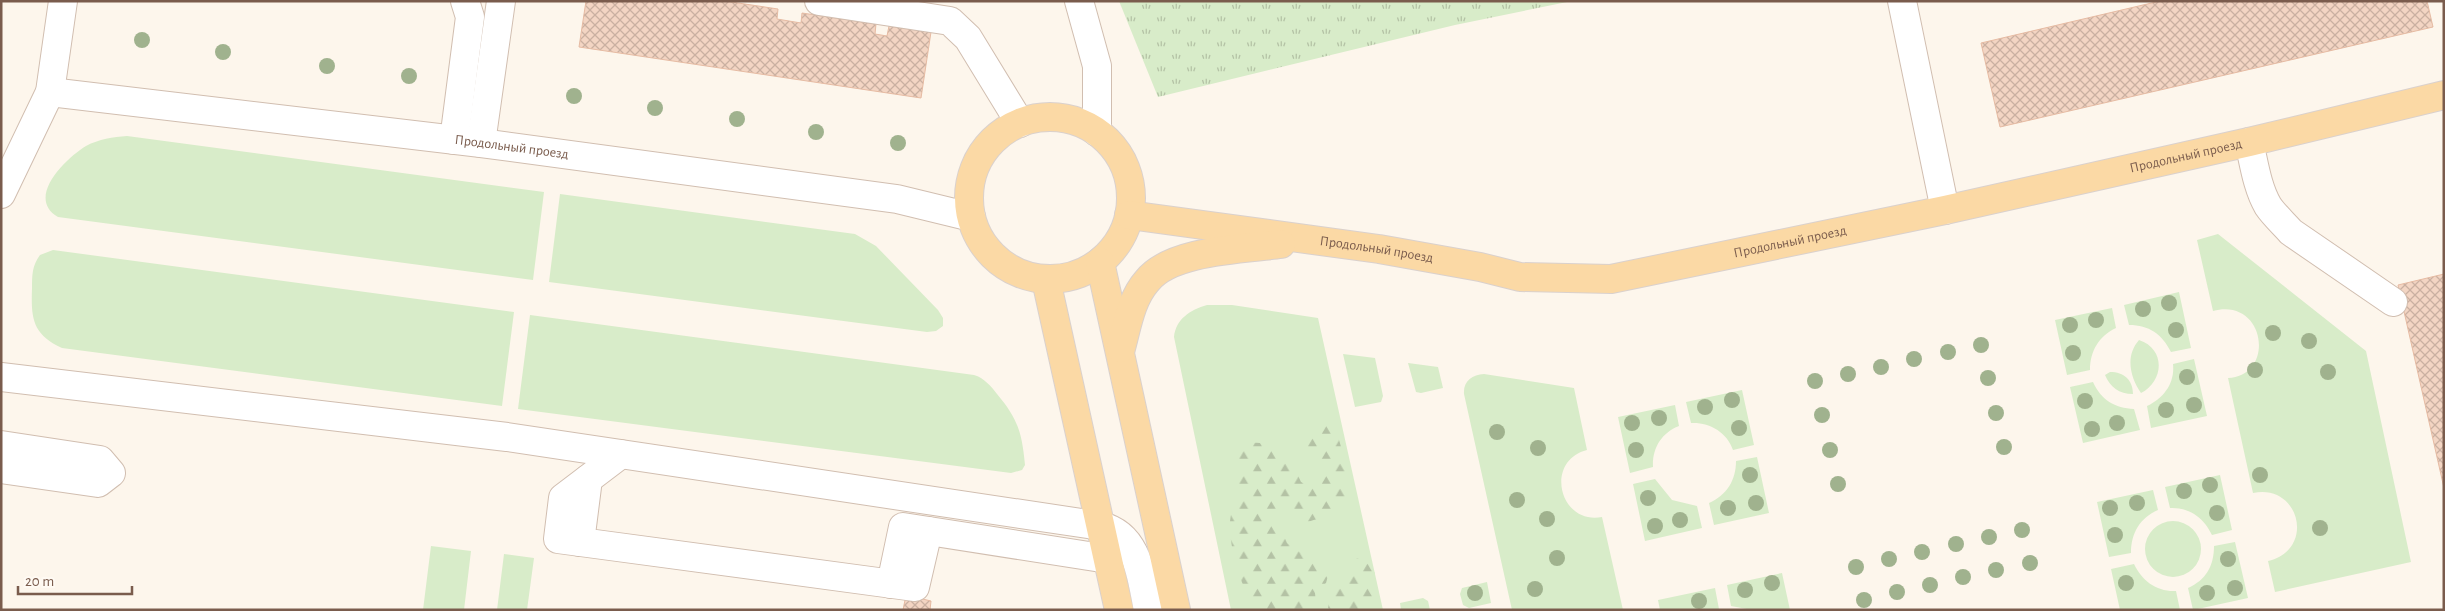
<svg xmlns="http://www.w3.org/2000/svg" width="2445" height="611" font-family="'Alegreya Sans',sans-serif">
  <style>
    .grass { fill: #d8ecc9 }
    .forest { fill: url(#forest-firs) }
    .park { fill: url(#park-tufts) }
    .building { fill: url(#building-cross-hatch); stroke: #e6bba3 }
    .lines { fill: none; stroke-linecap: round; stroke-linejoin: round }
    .minor-casing { stroke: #d1beb0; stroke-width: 30 }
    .major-casing { stroke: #dad1cd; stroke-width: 30 }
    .minor { stroke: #fff; stroke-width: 28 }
    .major { stroke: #fbd9a5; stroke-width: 28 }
    .tree { fill: #a0b28e }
    .labels { text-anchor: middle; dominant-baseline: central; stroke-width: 4; stroke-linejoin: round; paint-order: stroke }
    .street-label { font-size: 14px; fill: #7a5c4d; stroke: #fffaf3 }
  </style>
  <defs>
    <pattern id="forest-firs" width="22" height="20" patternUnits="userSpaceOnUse" patternTransform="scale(1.25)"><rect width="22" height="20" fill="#d8ecc9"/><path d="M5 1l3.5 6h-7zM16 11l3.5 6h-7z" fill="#b4c2a5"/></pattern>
    <pattern id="park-tufts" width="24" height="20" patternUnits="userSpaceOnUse" patternTransform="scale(1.25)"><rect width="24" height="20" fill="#d8ecc9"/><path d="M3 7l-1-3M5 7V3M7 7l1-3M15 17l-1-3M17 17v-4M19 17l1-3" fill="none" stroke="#b4c2a5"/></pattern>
    <pattern id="building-cross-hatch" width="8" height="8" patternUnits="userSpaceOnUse" patternTransform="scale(1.25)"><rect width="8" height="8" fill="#f3d5c3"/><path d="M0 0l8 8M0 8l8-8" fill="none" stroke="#cab0a1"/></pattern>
  </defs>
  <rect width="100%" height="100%" fill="#fdf6ec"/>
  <path class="grass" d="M127,136L544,192L533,280L58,217C25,198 66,158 86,146C99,139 113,137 127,136Z
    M560,194L855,234L876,246L938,310L943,318V326L936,331L927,332L549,282Z
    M2218,234L2366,351L2411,562L2275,592L2268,561C2316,550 2300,483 2253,493L2228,378C2276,376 2266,297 2213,311L2197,240Z
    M53,250L514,312L502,406L62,348C32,334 31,318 32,288C32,275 32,266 40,255Z
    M2179,292L2191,348L2171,352C2162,334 2149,325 2129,325L2124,305Z
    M1207,305H1232L1318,318L1383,610H1231L1174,337C1176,319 1190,310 1207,305Z
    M2112,308L2116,328C2099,336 2090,351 2090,370L2067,375L2055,320Z
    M530,315L974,375C984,378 991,386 997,394C1018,419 1022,433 1025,465L1022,470L1011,473L518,409Z
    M2139,340C2166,349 2164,381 2141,393C2130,377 2125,356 2139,340Z
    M1343,354L1375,358L1383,396L1381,402L1355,407Z
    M2194,359L2207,416L2151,428L2147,406C2164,398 2175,383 2173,364Z
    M1408,363L1438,367L1443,388L1421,393L1416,392Z
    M2110,372C2124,372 2133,380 2133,394C2119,394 2110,387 2105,375Z
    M1484,374L1574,388L1587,450C1544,461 1559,525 1602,517L1623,610H1512L1464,394C1463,381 1472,375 1484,374Z
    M2093,382C2101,400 2115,408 2134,409L2140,430L2083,443L2070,387Z
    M1742,390L1754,445L1733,450C1727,432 1709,422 1691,423L1686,402Z
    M1675,405L1679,426C1661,433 1652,449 1653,467L1630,473L1618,417Z
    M1757,457L1769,513L1714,525L1709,503C1727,495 1736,480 1736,461Z
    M2220,475L2232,530L2212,535C2204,518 2189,507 2170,508L2165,487Z
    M1655,479L1672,500L1697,506L1702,528L1645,541L1633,484Z
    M2153,490L2158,510C2140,518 2131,533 2131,553L2109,557L2097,502Z
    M2145 549a28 28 0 1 1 56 0a28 28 0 1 1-56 0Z
    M2235,542L2248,598L2193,610L2188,588C2206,580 2214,566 2214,546Z
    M431,546L471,551L464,610H423Z
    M504,554L534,558L527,610H497Z
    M2134,564C2142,581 2157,592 2176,591L2180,610H2120L2111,569Z
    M1782,573L1790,610H1752L1731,606L1727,585Z
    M1487,582L1491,603L1469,608L1463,605L1460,594L1462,588Z
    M1715,588L1719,609L1660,610L1658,600Z
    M1423,598L1428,601L1430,610H1401L1400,603Z"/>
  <path class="forest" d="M1323,423L1336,428C1342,457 1363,494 1331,514C1325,518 1315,519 1308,522L1282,509L1276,513L1287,543L1300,552L1315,549L1329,572L1326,583L1315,592L1316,606L1313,610H1258C1241,589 1231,555 1230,528C1229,517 1234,505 1236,494C1237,478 1232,465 1242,450C1253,433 1282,450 1292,461C1296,466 1298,476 1301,482L1310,486L1319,468L1305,449L1312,432Z
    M1363,557L1375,573L1372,610H1330L1328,608L1331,593L1341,582L1349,561Z"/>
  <path class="park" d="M1119,1H1572L1455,25L1158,97Z"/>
  <path class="building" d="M586,1H725L778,9L777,19L801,23L802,13L876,24L875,34L887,36L889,26L931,32L921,98L579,47Z
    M2160,1H2427L2433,27L2000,127L1981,43Z
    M2444,274V488L2398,285Z
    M906,595L931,601L930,610H903Z"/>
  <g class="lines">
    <defs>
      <g id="minor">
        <path d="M819,1L950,21L968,38L1020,123"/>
        <path d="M1079,1L1097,66V132"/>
        <path d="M1902,1L1945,210"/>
        <path id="s1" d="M50,92L481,143L897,199L971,217"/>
        <path d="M454,140L470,17L465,1"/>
        <path d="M2249,142C2254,163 2257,187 2268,206C2274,215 2284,224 2291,232L2393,302"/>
        <path d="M481,143L501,1"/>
        <path d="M1,194L50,92L63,1"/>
        <path d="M1,377L507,437L1101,526C1139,535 1141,577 1148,610"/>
        <path d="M1,445L100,460L111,473L98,483L1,469"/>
        <path d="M621,454L563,498L558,539L915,587L928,531"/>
        <path d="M580,542L588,479"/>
        <path d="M891,584L903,527L1108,559"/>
      </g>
      <g id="major">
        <circle cx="1050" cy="198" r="81"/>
        <path id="s2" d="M1129,215L1379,249L1480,267L1520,277L1611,279L1945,210L2249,142L2444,95"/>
        <path d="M1100,262L1176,610"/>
        <path d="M1046,280L1119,610"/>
        <path d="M1121,348C1127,326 1131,299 1147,281C1171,250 1244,249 1281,244"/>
      </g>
    </defs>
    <use href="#minor" class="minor-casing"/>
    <use href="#major" class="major-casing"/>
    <use href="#minor" class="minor"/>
    <use href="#major" class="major"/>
  </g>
  <g class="tree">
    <circle cx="142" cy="40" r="8"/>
    <circle cx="223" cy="52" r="8"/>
    <circle cx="327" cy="66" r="8"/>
    <circle cx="409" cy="76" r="8"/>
    <circle cx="574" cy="96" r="8"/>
    <circle cx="655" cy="108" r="8"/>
    <circle cx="737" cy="119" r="8"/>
    <circle cx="816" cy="132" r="8"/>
    <circle cx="898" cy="143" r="8"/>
    <circle cx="2169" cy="303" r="8"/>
    <circle cx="2143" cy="309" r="8"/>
    <circle cx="2096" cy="320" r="8"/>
    <circle cx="2070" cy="325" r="8"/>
    <circle cx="2176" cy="330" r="8"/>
    <circle cx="2273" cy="333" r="8"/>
    <circle cx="2309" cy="341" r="8"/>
    <circle cx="1981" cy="345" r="8"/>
    <circle cx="1948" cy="352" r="8"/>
    <circle cx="2073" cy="353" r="8"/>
    <circle cx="1914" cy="359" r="8"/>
    <circle cx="1881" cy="367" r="8"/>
    <circle cx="2255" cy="370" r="8"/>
    <circle cx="2328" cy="372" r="8"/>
    <circle cx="1848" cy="374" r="8"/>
    <circle cx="2187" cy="377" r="8"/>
    <circle cx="1988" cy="378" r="8"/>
    <circle cx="1815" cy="381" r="8"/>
    <circle cx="1732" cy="400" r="8"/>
    <circle cx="2085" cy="401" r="8"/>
    <circle cx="2194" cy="405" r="8"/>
    <circle cx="1705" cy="407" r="8"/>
    <circle cx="2166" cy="410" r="8"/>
    <circle cx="1996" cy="413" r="8"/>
    <circle cx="1822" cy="415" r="8"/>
    <circle cx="1659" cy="418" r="8"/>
    <circle cx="1632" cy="423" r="8"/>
    <circle cx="2117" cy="423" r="8"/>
    <circle cx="1739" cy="428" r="8"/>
    <circle cx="2092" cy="429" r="8"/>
    <circle cx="1497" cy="432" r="8"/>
    <circle cx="2004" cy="447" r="8"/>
    <circle cx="1538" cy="448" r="8"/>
    <circle cx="1636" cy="450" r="8"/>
    <circle cx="1830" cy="450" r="8"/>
    <circle cx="1750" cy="475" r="8"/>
    <circle cx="2260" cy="475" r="8"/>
    <circle cx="1838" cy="484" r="8"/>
    <circle cx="2210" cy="485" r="8"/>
    <circle cx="2184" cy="491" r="8"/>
    <circle cx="1648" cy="498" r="8"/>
    <circle cx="1517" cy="500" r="8"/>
    <circle cx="1756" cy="503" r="8"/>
    <circle cx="2137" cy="503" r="8"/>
    <circle cx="1728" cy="508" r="8"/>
    <circle cx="2110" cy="508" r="8"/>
    <circle cx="2217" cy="513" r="8"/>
    <circle cx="1547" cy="519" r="8"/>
    <circle cx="1680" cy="520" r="8"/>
    <circle cx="1655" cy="526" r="8"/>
    <circle cx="2320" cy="528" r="8"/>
    <circle cx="2022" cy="530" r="8"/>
    <circle cx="2115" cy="535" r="8"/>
    <circle cx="1989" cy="537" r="8"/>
    <circle cx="1956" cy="544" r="8"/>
    <circle cx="1922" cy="552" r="8"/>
    <circle cx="1557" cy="558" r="8"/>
    <circle cx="1889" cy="559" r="8"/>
    <circle cx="2228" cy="559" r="8"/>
    <circle cx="2030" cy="563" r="8"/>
    <circle cx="1856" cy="567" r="8"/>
    <circle cx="1996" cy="570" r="8"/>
    <circle cx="1963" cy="577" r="8"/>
    <circle cx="1772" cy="583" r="8"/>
    <circle cx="2126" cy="583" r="8"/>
    <circle cx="1930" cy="585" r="8"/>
    <circle cx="2235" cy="588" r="8"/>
    <circle cx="1535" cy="589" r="8"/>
    <circle cx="1745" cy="590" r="8"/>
    <circle cx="1897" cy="592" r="8"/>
    <circle cx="1475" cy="593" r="8"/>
    <circle cx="2207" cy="593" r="8"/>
    <circle cx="1864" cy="600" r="8"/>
    <circle cx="1699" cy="601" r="8"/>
  </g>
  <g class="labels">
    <g class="street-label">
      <text stroke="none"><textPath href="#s1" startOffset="465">Продольный проезд</textPath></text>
      <text stroke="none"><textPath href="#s2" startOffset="1075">Продольный проезд</textPath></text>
      <text stroke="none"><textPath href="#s2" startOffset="670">Продольный проезд</textPath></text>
      <text stroke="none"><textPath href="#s2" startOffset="250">Продольный проезд</textPath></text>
    </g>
  </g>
  <rect width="2445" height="611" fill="none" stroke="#7a5c4d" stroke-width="5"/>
  <path d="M18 586v8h114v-8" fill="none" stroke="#7a5c4d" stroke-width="2.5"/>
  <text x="25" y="586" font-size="15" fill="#7a5c4d" stroke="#fffaf3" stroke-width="4" paint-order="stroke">20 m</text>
</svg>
